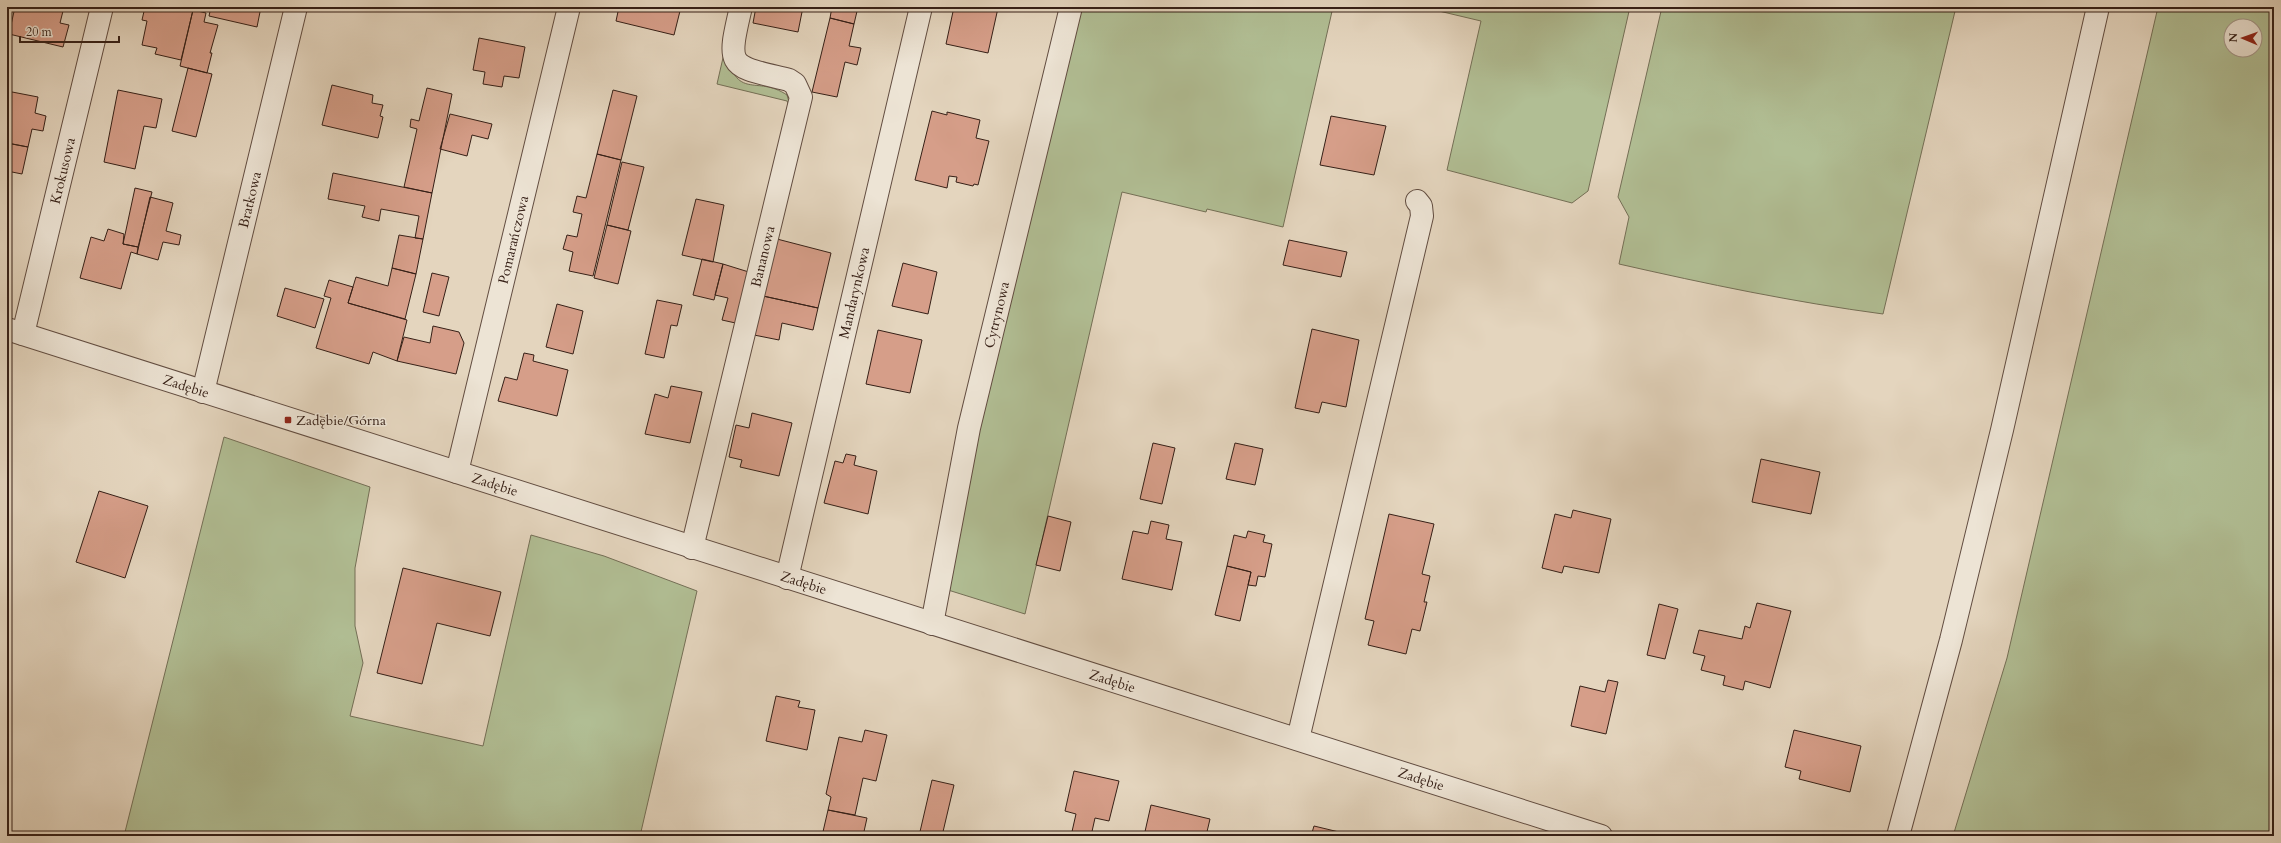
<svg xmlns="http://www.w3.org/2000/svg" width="2281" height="843" font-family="Cardo,serif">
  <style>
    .green { fill: #b1be94; stroke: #746f56; fill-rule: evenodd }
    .building { fill: #d69e89; stroke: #362017 }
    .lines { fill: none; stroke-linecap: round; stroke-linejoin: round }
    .minor-casing { stroke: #624d41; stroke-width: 24 }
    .minor { stroke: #ede4d5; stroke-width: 22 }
    .poi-dot { fill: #8f2418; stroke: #ede4d5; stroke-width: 1.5 }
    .labels { text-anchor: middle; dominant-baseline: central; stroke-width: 3; stroke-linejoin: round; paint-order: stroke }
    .street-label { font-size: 14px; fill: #362017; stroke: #ede4d5 }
    .poi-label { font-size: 14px; fill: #362017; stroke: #ede4d5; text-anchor: start }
  </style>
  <rect width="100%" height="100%" fill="#e4d5be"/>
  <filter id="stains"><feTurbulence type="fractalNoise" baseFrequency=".005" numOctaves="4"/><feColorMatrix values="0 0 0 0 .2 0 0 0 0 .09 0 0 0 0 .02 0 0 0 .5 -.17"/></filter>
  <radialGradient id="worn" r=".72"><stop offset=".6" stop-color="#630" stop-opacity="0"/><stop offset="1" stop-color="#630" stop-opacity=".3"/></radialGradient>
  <path class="green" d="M1082,7H1333L1283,227L1207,209L1206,212L1122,192L1025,614L948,590L969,465Z
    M1422,7H1630L1588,191L1572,203L1447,170L1481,21Z
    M1662,7H1956L1883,314C1793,302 1707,284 1619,264L1629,217L1618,197Z
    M2158,7H2274V836H1953L2007,658ZM2231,26H2255V50H2231Z
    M725,49C737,103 756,74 787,95L791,109L787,101L717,84Z
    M224,437L370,487L355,568V626L363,663L350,716L483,746L531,535L604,556L697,591L640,836H124Z"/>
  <path class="building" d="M15,7H64L60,23L69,25L63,47L9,34Z
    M145,7H180L193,10L181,60L155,54L157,48L142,45L147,21L142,20Z
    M211,7H261L257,27L209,16Z
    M619,7H681L674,35L616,21Z
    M756,7H803L798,32L753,23Z
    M832,7H858L854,24L830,18Z
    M954,7L998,8L988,53L946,44Z
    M193,10L206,13L204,22L218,25L210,53H212L207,73L180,66Z
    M830,18L854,24L849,46L861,48L857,65L845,62L837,97L812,92Z
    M479,38L525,47L519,78L504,76L502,87L483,84L485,72L473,70Z
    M188,68L212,74L196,137L172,131Z
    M332,85L373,95L372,103L383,105L380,116L383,117L378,138L322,125Z
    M427,88L452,94L432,193L404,187L417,129L410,127L411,119L419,121Z
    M118,90L162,99L156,128L144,126L135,169L104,162Z
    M613,90L637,96L621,160L597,154Z
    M7,91L38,97L35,113L46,116L43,131L32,129L28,147L7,143Z
    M932,111L947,115V112L980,120L976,138L989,141L978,185L974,184L973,186L956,182L957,177L949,176L947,188L915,180Z
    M450,114L492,124L488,139L472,135L467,156L440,149Z
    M1331,116L1386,126L1374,175L1320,165Z
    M7,143L28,147L22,174L7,171Z
    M597,154L621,160L593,276L569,271L573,252L563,249L567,235L577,237L582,214L573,212L577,196L586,198Z
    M622,162L644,167L628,230L607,225Z
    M333,173L432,193L423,239L415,238L419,216L381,209L379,221L362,217L365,206L328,199Z
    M135,188L152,192L138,247L123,244Z
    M150,197L173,203L166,231L181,235L179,245L163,242L158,260L137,254Z
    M696,199L724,205L713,262L682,255Z
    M607,225L631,231L618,284L594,278Z
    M108,229L124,234L123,244L138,247L137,254L131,252L121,289L80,278L91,237L104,241Z
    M399,235L423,239L416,274L392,268Z
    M777,239L831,253L818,308L763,296Z
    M1289,240L1347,252L1341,277L1283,265Z
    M702,259L723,264L714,300L693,295Z
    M903,263L937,272L928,314L892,306Z
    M723,264L752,273L740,324L722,320L728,298L715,295Z
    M392,268L416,274L405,319L348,303L356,277L388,286Z
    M432,273L449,277L439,316L423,312Z
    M329,280L353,287L348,303L407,320L397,361L373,352L369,364L316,348L331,298L324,296Z
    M285,288L324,299L315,328L277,316Z
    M763,296L818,308L813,330L782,323L779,340L754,335Z
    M657,300L682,305L677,326L671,325L664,358L645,354Z
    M557,304L583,311L573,354L546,347Z
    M433,326L459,332L464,343L456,374L397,361L404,337L430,343Z
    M1312,329L1359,340L1346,407L1322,402L1319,413L1295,408Z
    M878,330L922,340L910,393L866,384Z
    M524,353L534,355L533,361L568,370L557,416L498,401L505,377L517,380Z
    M671,386L702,392L690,443L645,434L655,394L668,398Z
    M752,413L792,423L779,476L740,467L742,460L729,457L736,425L749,428Z
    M1153,443L1175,448L1162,504L1140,499Z
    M1235,443L1263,449L1255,485L1226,479Z
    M846,454L856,456L854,465L877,471L868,514L824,503L835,461L843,463Z
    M1761,459L1820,472L1811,514L1752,502Z
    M99,491L148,506L125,578L76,562Z
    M1573,510L1611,519L1599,573L1564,566L1562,573L1542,568L1555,514L1571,518Z
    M1389,514L1434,524L1422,574L1430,576L1424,602H1427L1420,631L1412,629L1406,654L1368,645L1374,621L1365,619Z
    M1048,516L1071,522L1060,571L1036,565Z
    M1151,521L1169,525L1166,539L1182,542L1172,590L1122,579L1133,531L1148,534Z
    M1248,531L1265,535L1263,542L1272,544L1265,577L1258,576L1256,586L1248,585L1251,572L1227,566L1234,535L1246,538Z
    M1227,566L1251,572L1240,621L1215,615Z
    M403,568L501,592L490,636L437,623L422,684L377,673Z
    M1757,603L1791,611L1770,688L1745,681L1743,690L1723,685L1725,676L1701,670L1705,656L1693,653L1699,630L1742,639L1745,626L1750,628Z
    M1659,604L1678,609L1665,659L1647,655Z
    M1608,680L1618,682L1606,734L1571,726L1580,686L1605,692Z
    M776,696L800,701L798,707L815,710L807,750L766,741Z
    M865,730L887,735L876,781L863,778L855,815L828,810L831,797L826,794L839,737L862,742Z
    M1794,730L1861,746L1850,792L1799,779L1801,771L1785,767Z
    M1074,771L1119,781L1109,821L1095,818L1091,836H1071L1076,814L1065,811Z
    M932,780L954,785L942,836H919Z
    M1151,805L1210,819L1206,836H1144Z
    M828,810L867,818L863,836H822Z
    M1314,826L1339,832L1338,836H1311Z"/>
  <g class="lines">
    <defs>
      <g id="minor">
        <path id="s1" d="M7,329L1601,836"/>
        <path id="s2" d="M23,334L102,7"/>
        <path id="s3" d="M203,392L296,7"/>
        <path id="s4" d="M457,472L569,7"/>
        <path id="s5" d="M692,548L801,97L795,84L789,80C729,65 726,70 741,7"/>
        <path id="s6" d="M787,578L921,7"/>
        <path id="s7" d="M932,624L969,428L1071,7"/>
        <path d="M1298,739L1422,216L1421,206L1417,201"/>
        <path d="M1898,836L1951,640L2002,430L2098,7"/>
      </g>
    </defs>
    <use href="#minor" class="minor-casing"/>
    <use href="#minor" class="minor"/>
  </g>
  <rect class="poi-dot" x="284" y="416" width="8" height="8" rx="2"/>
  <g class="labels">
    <g class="street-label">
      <text stroke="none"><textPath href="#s2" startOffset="168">Krokusowa</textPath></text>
      <text stroke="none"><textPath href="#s3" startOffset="198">Bratkowa</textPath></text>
      <text stroke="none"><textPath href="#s4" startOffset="239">Pomarańczowa</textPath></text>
      <text stroke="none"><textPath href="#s5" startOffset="300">Bananowa</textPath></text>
      <text stroke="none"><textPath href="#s6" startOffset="293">Mandarynkowa</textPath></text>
      <text stroke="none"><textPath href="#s7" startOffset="316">Cytrynowa</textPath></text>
      <text stroke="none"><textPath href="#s1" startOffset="188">Zadębie</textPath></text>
      <text stroke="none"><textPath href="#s1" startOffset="512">Zadębie</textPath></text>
      <text stroke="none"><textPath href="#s1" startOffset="836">Zadębie</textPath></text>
      <text stroke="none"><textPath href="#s1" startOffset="1160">Zadębie</textPath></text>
      <text stroke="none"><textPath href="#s1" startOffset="1484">Zadębie</textPath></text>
    </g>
    <g class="poi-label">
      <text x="296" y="420">Zadębie/Górna</text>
    </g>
  </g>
  <rect width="2281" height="843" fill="none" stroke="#e4d5be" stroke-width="24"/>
  <rect x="8" y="8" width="2265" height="827" fill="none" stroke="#362017" stroke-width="2"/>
  <rect x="12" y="12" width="2257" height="819" fill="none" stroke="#362017"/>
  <g transform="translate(2243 38) rotate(272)"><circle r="19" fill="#ede4d5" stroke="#a49689"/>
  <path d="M0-3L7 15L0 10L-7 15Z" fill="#8f2418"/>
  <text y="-6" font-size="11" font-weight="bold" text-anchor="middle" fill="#362017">N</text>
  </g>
  <path d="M20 36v6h99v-6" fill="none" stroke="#362017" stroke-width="2"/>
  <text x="26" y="36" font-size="12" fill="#362017" stroke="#ede4d5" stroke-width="3" paint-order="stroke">20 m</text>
  <rect width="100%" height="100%" filter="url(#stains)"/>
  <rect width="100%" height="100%" fill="url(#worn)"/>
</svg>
